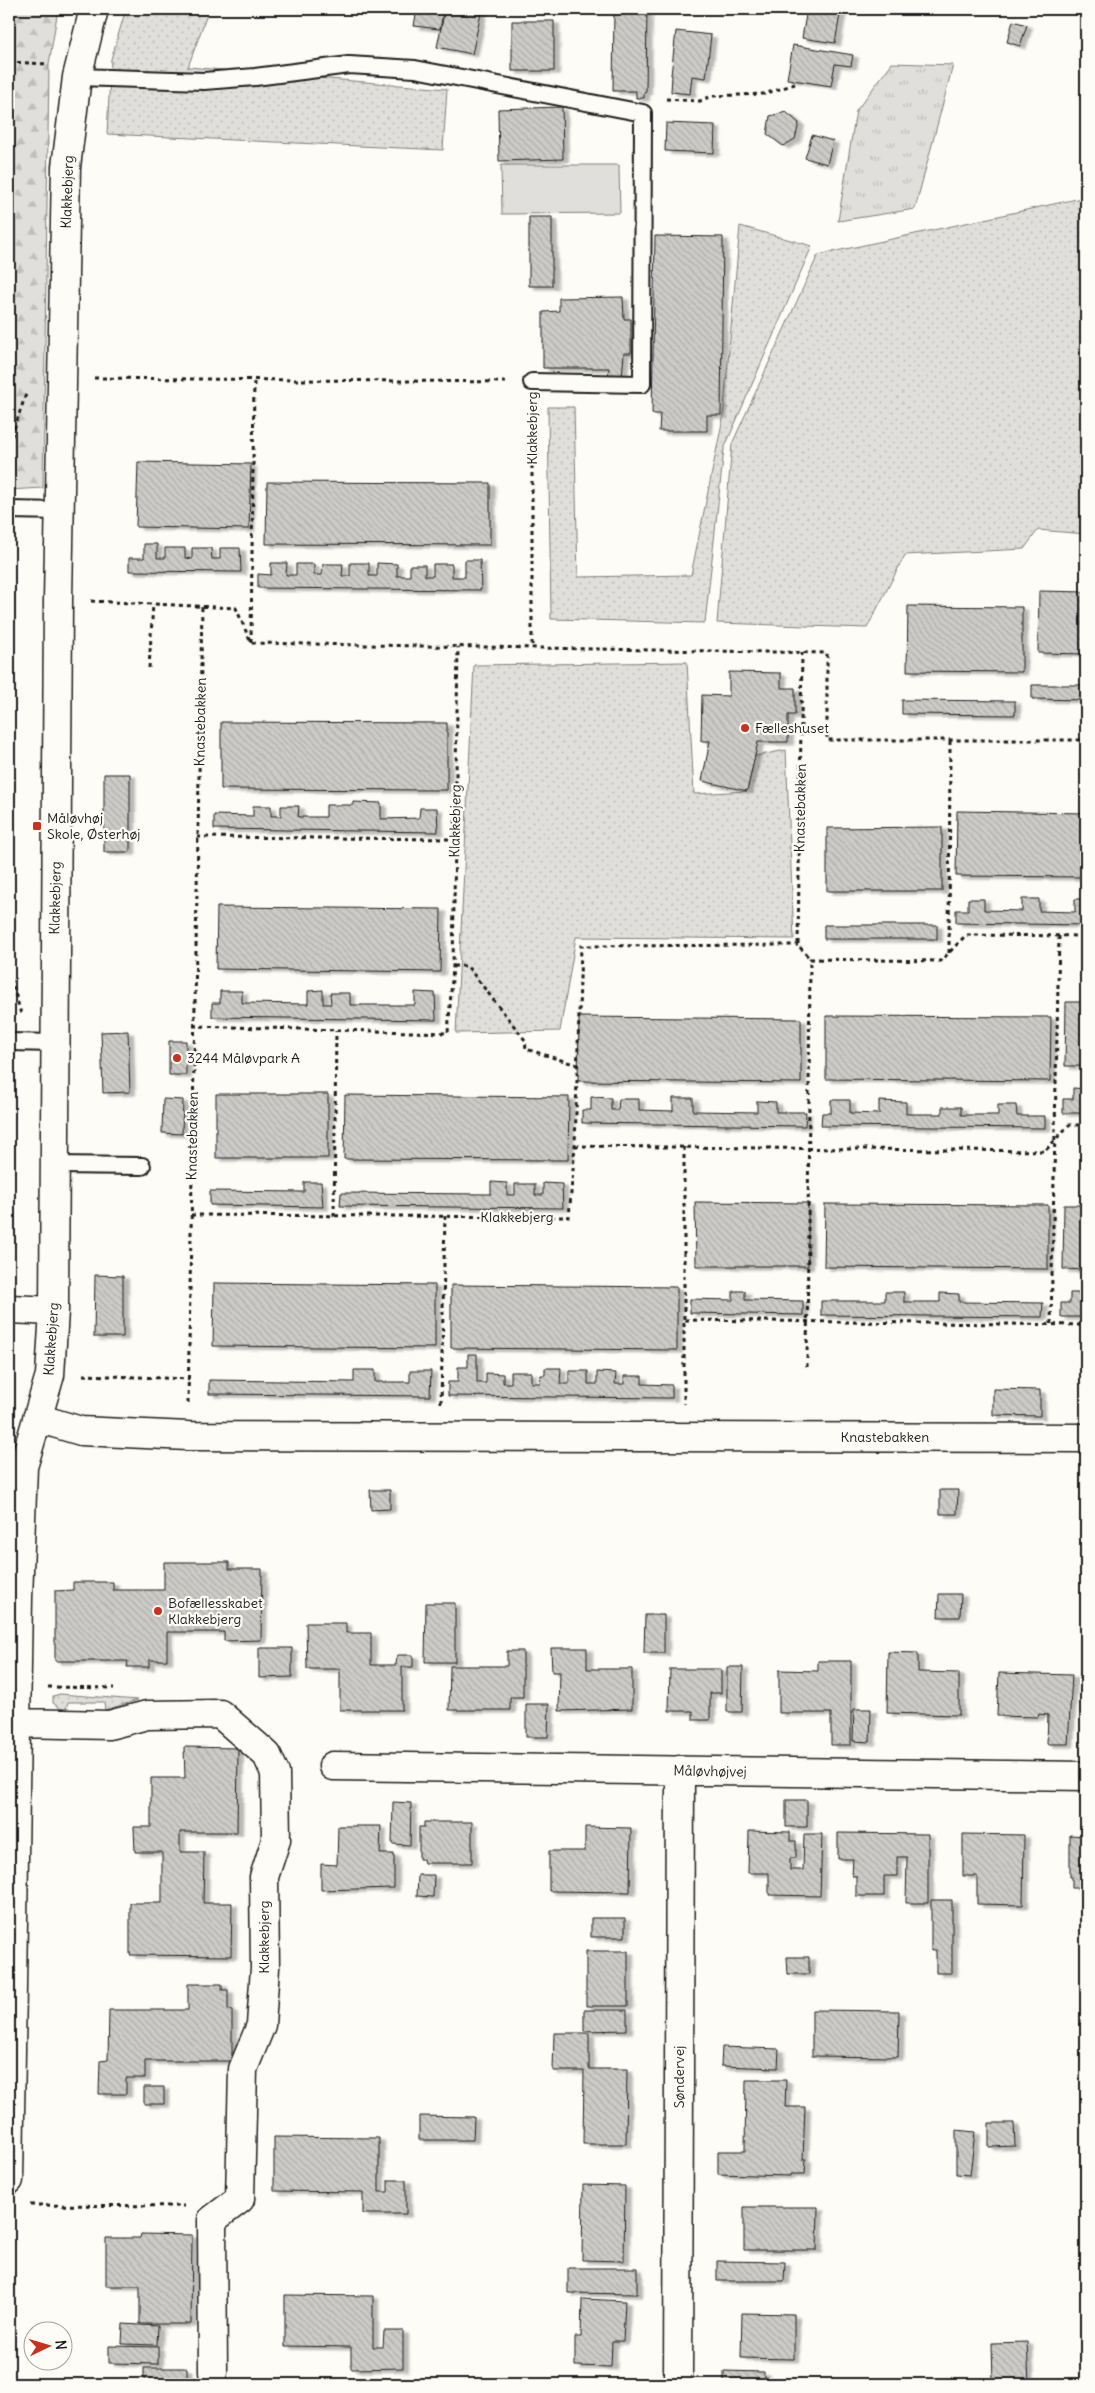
<svg xmlns="http://www.w3.org/2000/svg" width="1095" height="2393" font-family="Delius,sans-serif">
  <style>
    .grass { fill: url(#grass-dots); stroke: #7e7e7c }
    .forest { fill: url(#forest-firs); stroke: #7e7e7c }
    .park { fill: url(#park-tufts); stroke: #7e7e7c }
    .pitch { fill: #e0dfdb; stroke: #7e7e7c }
    .building { fill: url(#building-back-hatch); stroke: #1c1c1c; filter: url(#shadow) }
    .lines { fill: none; stroke-linecap: round; stroke-linejoin: round }
    .lane-casing { stroke: #1c1c1c; stroke-width: 20 }
    .street-casing { stroke: #1c1c1c; stroke-width: 31 }
    .path { stroke: #1c1c1c; stroke-width: 3; stroke-dasharray: 4 4; stroke-linecap: butt }
    .lane { stroke: #fdfcf7; stroke-width: 16 }
    .street { stroke: #fdfcf7; stroke-width: 28 }
    .poi-dot { fill: #c8321e; stroke: #fdfcf7; stroke-width: 2 }
    .labels { text-anchor: middle; dominant-baseline: central; stroke-width: 4.5; stroke-linejoin: round; paint-order: stroke }
    .street-label { font-size: 14px; fill: #1c1c1c; stroke: #fdfcf7 }
    .poi-label { font-size: 14px; fill: #1c1c1c; stroke: #fdfcf7; text-anchor: start }
  </style>
  <defs>
    <pattern id="grass-dots" width="8" height="8" patternUnits="userSpaceOnUse" patternTransform="scale(1.25)"><rect width="8" height="8" fill="#e0dfdb"/><path d="M2 2h.1M6 6h.1" fill="none" stroke="#c0bfbb" stroke-width="1.8" stroke-linecap="round"/></pattern>
    <pattern id="forest-firs" width="22" height="20" patternUnits="userSpaceOnUse" patternTransform="scale(1.25)"><rect width="22" height="20" fill="#e0dfdb"/><path d="M5 1l3.5 6h-7zM16 11l3.5 6h-7z" fill="#c0bfbb"/></pattern>
    <pattern id="park-tufts" width="24" height="20" patternUnits="userSpaceOnUse" patternTransform="scale(1.25)"><rect width="24" height="20" fill="#e0dfdb"/><path d="M3 7l-1-3M5 7V3M7 7l1-3M15 17l-1-3M17 17v-4M19 17l1-3" fill="none" stroke="#c0bfbb"/></pattern>
    <pattern id="building-back-hatch" width="6" height="6" patternUnits="userSpaceOnUse" patternTransform="scale(1.25)"><rect width="6" height="6" fill="#cccbc8"/><path d="M-1 5l2 2M0 0l6 6M5-1l2 2" fill="none" stroke="#afaeab"/></pattern>
    <filter id="shadow"><feDropShadow dx="5.5" dy="3" stdDeviation="1" flood-color="#0004"/></filter>
  </defs>
  <rect width="100%" height="100%" fill="#fdfcf7"/>
  <filter id="ink" filterUnits="userSpaceOnUse"><feTurbulence type="fractalNoise" baseFrequency=".02" numOctaves="2"/><feDisplacementMap in="SourceGraphic" scale="10" xChannelSelector="R" yChannelSelector="G"/><feConvolveMatrix kernelMatrix="1 2 1 2 8 2 1 2 1" color-interpolation-filters="sRGB"/></filter>
  <g filter="url(#ink)">
    <path class="grass" d="M126,9H209L188,67L447,89L443,150L107,134L111,59Z
      M1086,197V534L1038,530L1024,549L905,555L867,628L717,623L732,444L818,255Z
      M740,226L812,246L724,449L705,623L551,619L548,407H574L578,577L691,575L723,418Z
      M687,662L694,794L747,791L755,756L786,750L794,939L576,937L560,1031L456,1033L474,665Z
      M60,1694L138,1700L105,1710L104,1702H68L65,1712L53,1703V1696Z"/>
    <path class="forest" d="M9,9H58L49,64L43,488L9,490Z"/>
    <path class="park" d="M892,63L953,65L915,209L838,221L856,111Z"/>
    <path class="pitch" d="M501,165H619L620,213L502,214Z"/>
    <path class="building" d="M417,9H444L440,29L414,26Z
      M445,9H482L472,54L437,47Z
      M614,9H647L646,92H644V98H636V91H613Z
      M807,9H841L835,43L802,38Z
      M512,21H554V71H512Z
      M1013,21L1027,25L1020,46L1007,42Z
      M676,31L711,35L706,78L692,76L690,94L671,92L672,75H671Z
      M793,45L853,55L851,66L835,64L831,86L787,79Z
      M562,107L563,159L499,161L498,109Z
      M786,112L799,123L795,139L783,146L767,134L770,116Z
      M666,123L715,125L714,153L665,151Z
      M812,135L833,141L827,164L805,158Z
      M529,217H552V286H529Z
      M655,236L723,237L721,415H707V431H659L660,414H652Z
      M623,297L624,319H631V353H624L622,378H608L609,368H543V312L559,311V298Z
      M138,462L251,464L249,529L136,527Z
      M267,482L490,483V545L266,544Z
      M144,544H157V558H165V548H185V558L192,559V548H211L212,559H220V548H240L241,572L129,571V558H144Z
      M465,560H480L481,590L258,588V574L271,575V563H287L286,575H296V564H314V575H322L323,564H343L342,576H350V563H369V576H377V563L397,564V576H410V565H425V576H433V564H452V577H465Z
      M1039,591L1086,592V654L1038,653Z
      M908,606L1022,607V672L907,671Z
      M729,672L781,673V688H795V715H788V742H758L747,791L702,781L710,741H701L702,695L729,696Z
      M1032,685H1086V700L1032,699Z
      M902,700L1015,701V715L902,714Z
      M221,722L447,723V790L221,789Z
      M104,774H130V852H104Z
      M353,802L381,803V819L419,818L420,808H437L438,832L214,829V815L253,816V806H271V816H281V806H299L298,817H326V805H353Z
      M957,811L1086,813V877L956,876Z
      M942,827V891H827V828Z
      M968,899H984V910L1022,911V899H1039V911L1075,912V899H1086V925L956,923V910H968Z
      M217,907L441,909L440,972L216,969Z
      M824,925H937V939H824Z
      M323,990V1004H331L330,993H350V1005H415V992L435,993L436,1020L212,1017V1003H220V991H242V1003L308,1004V991Z
      M1066,1002H1086V1066H1065Z
      M826,1016L1051,1017L1050,1081L826,1079Z
      M579,1017L801,1019V1083L578,1081Z
      M128,1031L130,1092L103,1093L101,1032Z
      M169,1041H186V1075H169Z
      M1073,1088L1086,1089V1113H1063V1099H1073Z
      M216,1094H328V1158H216Z
      M345,1095L569,1097L568,1160L344,1159Z
      M591,1097L611,1098V1110H618L619,1099H639V1110L673,1111V1098H693V1111L757,1112V1101L776,1102V1112H806L805,1126L582,1123V1110H591Z
      M163,1099L183,1100L182,1134L162,1133Z
      M831,1100H850V1113L879,1114V1101L906,1102V1114H942V1107H961V1115H998V1105H1016L1017,1116H1045V1128L821,1126L822,1113H831Z
      M304,1182H321L323,1207L210,1205V1191L304,1192Z
      M491,1182L507,1183V1195H515V1184H535V1195H543V1183L562,1184L563,1208L340,1206L341,1193L491,1194Z
      M695,1202L808,1203V1266H696Z
      M825,1204L1048,1205V1269L824,1267Z
      M1064,1205H1086V1270L1063,1269Z
      M95,1275L123,1276V1337H94Z
      M214,1283L435,1285V1348L213,1346Z
      M451,1285L677,1287V1350L451,1348Z
      M733,1291H745V1300L803,1301V1315L690,1313V1299L733,1300Z
      M885,1292H904V1302H940V1293L959,1294V1302H961L1043,1303L1042,1317L821,1315V1301H885Z
      M1070,1293H1086V1317H1061V1303H1070Z
      M468,1354H477V1383H486V1373L503,1374V1383H511V1372H531V1383H540L541,1375H545V1368H561L560,1384H569V1371H588V1384H597V1372L616,1373L615,1384H624V1376H642V1384L672,1385V1398L448,1396V1382H458V1367H468Z
      M354,1370H375V1382H410V1371H431L430,1396L209,1394V1380L354,1382Z
      M993,1389L1040,1390V1416L993,1415Z
      M370,1490H390V1509L371,1510Z
      M940,1490H958L957,1514H940Z
      M164,1562H229V1569H262L261,1640L224,1641V1632H167V1660H149V1667H127L128,1661H55V1591L73,1590V1582H113V1590H164Z
      M939,1594H961L960,1617H938Z
      M426,1603H455V1662H425Z
      M645,1615H664V1653H644Z
      M306,1623H346V1633H371V1665H396L397,1655H413V1667H402V1710H340V1669H307Z
      M259,1648H292V1677L259,1678Z
      M551,1648H587V1669H632V1709L559,1711L560,1672H552Z
      M507,1651H523V1697H510V1710H449L450,1666H507Z
      M888,1652L918,1653V1672L959,1673V1715L887,1713Z
      M818,1661H851V1745H831V1713H779V1670L818,1671Z
      M727,1667H743L742,1712H727Z
      M670,1669H721V1693H710V1720H693V1711H669Z
      M999,1673L1072,1675L1068,1744H1047L1048,1715L1039,1714L1038,1717L997,1716Z
      M526,1704H549L548,1737H526Z
      M854,1709H871L870,1742L853,1741Z
      M184,1747L238,1748L237,1832H180V1852H204L203,1903H232L231,1956L130,1955V1903H162V1852H135L134,1827H151V1778H185Z
      M786,1800H807V1827H786Z
      M393,1802L411,1803L410,1845L392,1844Z
      M424,1822H472V1863H424L423,1859H419V1827H424Z
      M338,1826H381L380,1854H394V1888L321,1890V1864L337,1865Z
      M585,1827L631,1828L630,1892L549,1891V1851H585Z
      M749,1831L790,1832V1841H796V1858H790V1870H803L804,1834H822L820,1896L769,1895V1873H748Z
      M838,1833L928,1834V1903H906L907,1857H897V1876H884V1896H856V1876H852L853,1859H838Z
      M963,1834L1024,1835L1023,1905L977,1904V1876H963Z
      M1070,1835L1086,1836V1888H1072V1877H1070Z
      M418,1875H434L433,1897L417,1896Z
      M931,1900H952V1973H936V1950L931,1951Z
      M591,1918H625V1937H591Z
      M586,1951H628V2006H586Z
      M787,1957H809V1974H788Z
      M188,1984H222V1990H228V2010H232V2061H145V2078H126V2094H99L100,2061L108,2060L109,2010H188Z
      M584,2010H627V2030L584,2031Z
      M812,2010L899,2011L898,2057L812,2056Z
      M554,2033H589V2069H627L626,2144H583L584,2071H553Z
      M722,2047L779,2049L778,2068L721,2066Z
      M746,2080H786L785,2107H805L803,2159H806L805,2174H790V2176L718,2174V2151H745Z
      M144,2087H164V2104H144Z
      M419,2116L474,2117L473,2140H419Z
      M989,2123H1014L1015,2146L989,2147Z
      M956,2130L975,2132L970,2175L956,2174Z
      M274,2137L379,2138V2192H388V2180H406V2214H363V2192L274,2191Z
      M583,2185L625,2186L624,2261L582,2260Z
      M744,2207H818L817,2250H744Z
      M141,2234L192,2235L191,2324H140V2286H106V2238H140Z
      M717,2261L785,2262L784,2281H717Z
      M568,2268H637V2294L568,2293Z
      M285,2295L373,2296V2347H383L384,2331H403V2368L351,2369V2347L285,2346Z
      M582,2299L625,2301L623,2341H612L611,2367L575,2366V2337H581Z
      M742,2313L794,2314V2359L741,2358Z
      M123,2324L158,2326L157,2345L122,2344Z
      M1027,2342L1029,2384H993L992,2343Z
      M109,2346L158,2347V2364L109,2363Z
      M144,2368H187V2384H144Z
      M724,2371L764,2372V2384H724Z"/>
    <g class="lines">
      <defs>
        <path id="lane" d="M77,77L204,81L255,77L349,65L415,69L643,113L642,384L532,382
          M9,510L60,511
          M9,1042L54,1043
          M54,1165L142,1166"/>
        <path id="street" d="M9,1309L54,1311
          M37,1418L81,1431L188,1436L1086,1438
          M17,1723L109,1725L147,1715L220,1714L267,1755L275,1773L276,1840L264,1877L265,1968L261,2025L243,2069L240,2199L212,2220L213,2372
          M333,1766L1086,1776
          M9,2180L18,1598L23,1467L50,1375L54,1311L58,600L66,167L77,77L94,9
          M678,2384L680,1770"/>
      </defs>
      <use href="#lane" class="lane-casing"/>
      <use href="#street" class="street-casing"/>
      <path class="path" d="M9,62L48,64
        M666,99L700,101L712,96L764,94L795,84
        M94,378L507,382
        M532,409V648
        M9,444L27,391
        M91,601L236,608L251,643L827,653V740H1086
        M251,642L254,380
        M802,652L798,945L810,959
        M149,668L153,604
        M197,837L455,839
        M949,953L950,741
        M453,966H467L525,1040L526,1049L577,1065
        M9,971L21,1014
        M193,1026L448,1033L453,966L458,647
        M575,1146L1045,1151L1069,1125H1086
        M684,1147V1404
        M191,1215L569,1217L575,1146L581,946L798,945
        M334,1216L336,1030
        M685,1320L1086,1325
        M1051,1324L1059,936
        M807,1367L810,959L941,961L966,935L1086,936
        M83,1375L189,1379
        M188,1403L202,606
        M441,1403L445,1216
        M48,1687L114,1688
        M30,2205L184,2206"/>
      <use href="#lane" class="lane"/>
      <use href="#street" class="street"/>
    </g>
  </g>
  <g class="poi-dot">
    <circle cx="745" cy="728" r="5"/>
    <rect x="32" y="821" width="10" height="10" rx="2.5"/>
    <circle cx="177" cy="1058" r="5"/>
    <circle cx="158" cy="1611" r="5"/>
  </g>
  <g class="labels">
    <g class="street-label">
      <text transform="translate(67 192) rotate(-88)">Klakkebjerg</text>
      <text transform="translate(532 428) rotate(-90)">Klakkebjerg</text>
      <text transform="translate(200 722) rotate(-89)">Knastebakken</text>
      <text transform="translate(800 808) rotate(-89)">Knastebakken</text>
      <text transform="translate(455 821) rotate(-89)">Klakkebjerg</text>
      <text transform="translate(55 898) rotate(-89)">Klakkebjerg</text>
      <text transform="translate(192 1136) rotate(-89)">Knastebakken</text>
      <text x="517" y="1217">Klakkebjerg</text>
      <text transform="translate(51 1339) rotate(-86)">Klakkebjerg</text>
      <text x="885" y="1437">Knastebakken</text>
      <text transform="translate(710 1771) rotate(1)">Måløvhøjvej</text>
      <text transform="translate(264 1937) rotate(-90)">Klakkebjerg</text>
      <text transform="translate(679 2077) rotate(-90)">Søndervej</text>
    </g>
    <g class="poi-label">
      <text x="755" y="728">Fælleshuset</text>
      <text x="47" y="818">Måløvhøj<tspan x="47" dy="16">Skole, Østerhøj</tspan></text>
      <text x="187" y="1058">3244 Måløvpark A</text>
      <text x="168" y="1603">Bofællesskabet<tspan x="168" dy="16">Klakkebjerg</tspan></text>
    </g>
  </g>
  <rect width="1095" height="2393" fill="none" stroke="#fdfcf7" stroke-width="30"/>
  <rect x="15" y="15" width="1065" height="2363" fill="none" stroke="#1c1c1c" stroke-width="2" filter="url(#ink)"/>
  <g transform="translate(48 2346) rotate(85)"><circle r="24" fill="#fdfcf7" stroke="#a3a29f"/>
  <path d="M0-4L9 19L0 12L-9 19Z" fill="#c8321e"/>
  <text y="-8" font-size="14" font-weight="bold" text-anchor="middle" fill="#1c1c1c">N</text>
  </g>
</svg>
